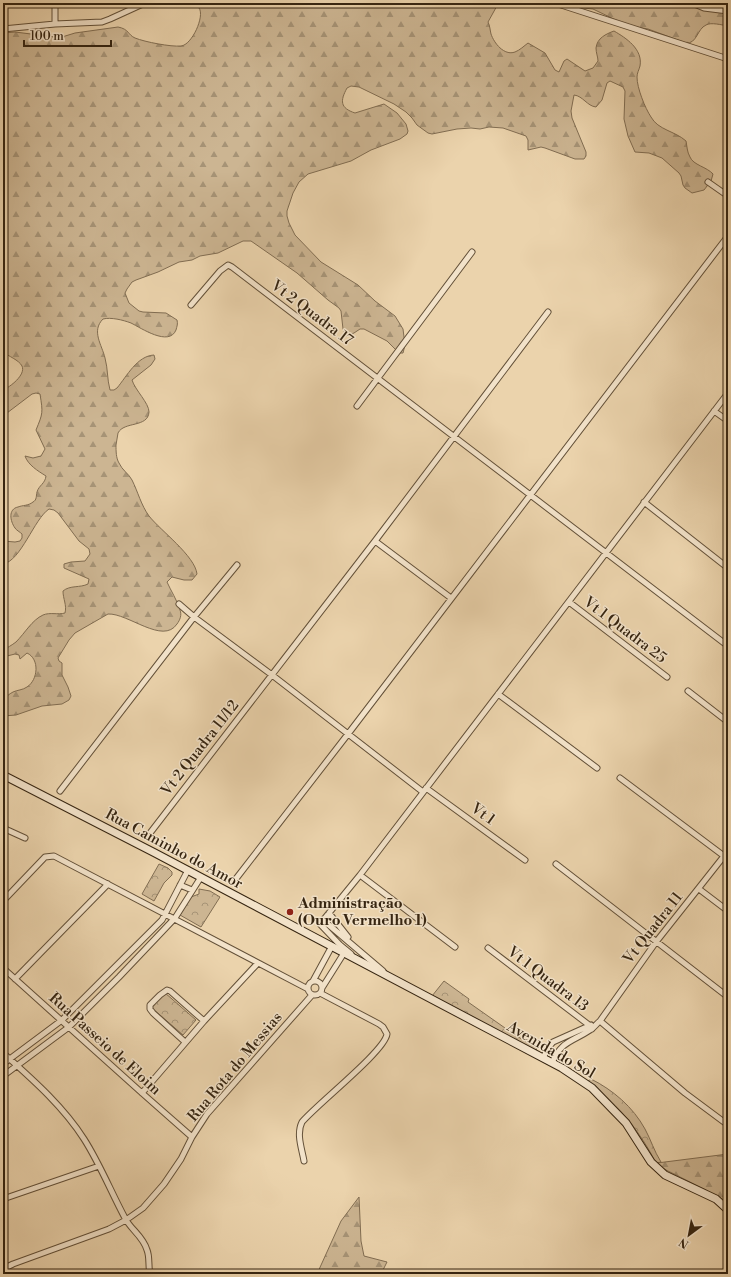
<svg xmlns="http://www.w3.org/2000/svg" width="731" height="1277" font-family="'Libre Bodoni',serif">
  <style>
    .forest { fill: url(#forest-firs); stroke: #816d52 }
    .park { fill: url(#park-crowns); stroke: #816d52 }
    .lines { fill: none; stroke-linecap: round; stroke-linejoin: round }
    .street-casing { stroke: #635038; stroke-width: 7 }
    .secondary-casing { stroke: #362511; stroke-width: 9 }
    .street { stroke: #f2e2c9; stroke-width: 5 }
    .secondary { stroke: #f2e2c9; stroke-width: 7 }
    .poi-dot { fill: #8f2418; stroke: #f2e2c9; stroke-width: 1.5 }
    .labels { text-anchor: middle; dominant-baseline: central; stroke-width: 3; stroke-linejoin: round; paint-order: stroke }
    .street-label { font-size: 15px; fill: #362511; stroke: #f2e2c9 }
    .poi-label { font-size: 15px; font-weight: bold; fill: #362511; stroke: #f2e2c9; text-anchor: start }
  </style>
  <defs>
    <pattern id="forest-firs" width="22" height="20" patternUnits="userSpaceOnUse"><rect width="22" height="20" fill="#ccb592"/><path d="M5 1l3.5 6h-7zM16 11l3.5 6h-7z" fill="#a69376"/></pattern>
    <pattern id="park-crowns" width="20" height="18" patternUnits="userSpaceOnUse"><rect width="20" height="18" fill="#ccb592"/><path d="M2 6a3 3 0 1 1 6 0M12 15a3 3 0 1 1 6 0" fill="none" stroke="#a69376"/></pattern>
  </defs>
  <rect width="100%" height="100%" fill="#ebd3ac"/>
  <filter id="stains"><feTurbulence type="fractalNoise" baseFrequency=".005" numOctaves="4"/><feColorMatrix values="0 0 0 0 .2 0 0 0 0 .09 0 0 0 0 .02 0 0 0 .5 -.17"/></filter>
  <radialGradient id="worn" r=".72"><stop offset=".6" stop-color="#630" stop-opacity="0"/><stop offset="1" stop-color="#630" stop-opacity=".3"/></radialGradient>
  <path class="forest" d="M184,3H501L498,4L488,22C490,26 490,30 491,34C494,43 504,56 515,52C520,50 524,46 528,43L545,53L555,70L559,72L564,61L567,59L585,71L593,68L598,61C598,57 596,53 596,48C597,38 606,34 614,31C626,38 643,49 640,66C639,70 637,73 637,77C637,88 645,108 651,117C658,130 675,131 686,141C687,146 687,152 690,157C693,165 707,167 713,174L711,181L704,190L692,193L685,188L683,185L681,176L679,173L662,158L649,153L635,152L628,136L624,119L625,91L623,87L610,81L607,83L602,100L596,107C587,106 583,96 574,95L571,111L572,118L586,152V156L584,159H575L545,148L541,147L528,150V140L526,136L503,128L489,127L480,129L471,128L457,129L432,134L428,133L417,125L412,118L406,112L394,104L359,87L351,86L347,88C340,101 340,108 355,113L384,104L397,113L406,124L408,131L407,134L400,139L371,150L351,161L308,174L299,182L293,193L287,211V216L289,223L295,235L321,262L358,285L375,301L395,316L403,329L405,345L403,353H399L387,341L364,329H360L354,333L346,336L343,329L341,311L339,308L328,300L297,273L251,241H243L218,253L200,256L192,260L179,262L158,272L136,280L132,282L127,289L125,293L129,303L139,311L143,312L166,313L177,320C178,324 177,326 176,330C169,347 141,328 131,323C123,320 111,317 103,319C91,331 102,345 105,358C108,369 107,379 110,390H114L117,388C127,376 137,356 154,355L155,359L151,365L132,380C135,390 149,403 149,412C148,428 124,421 118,433C117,437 117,441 116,445C116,451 116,458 119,463C122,470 129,474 132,480C138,492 141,505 149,516C161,531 195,556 197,574L192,580H184L172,577L167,582C171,591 177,600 180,610C182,615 180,620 177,624C163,645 128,613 108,614L75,633L69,640L58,658L59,661L62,663V675L68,687L71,696L69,700L62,704L42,706L16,715L3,716V700C6,697 9,694 13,692C17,690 23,690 27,687C38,680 40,659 27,653L20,659L19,655L15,654L3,657V650C7,648 12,645 16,642C25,633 32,620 43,615C50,612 58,615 65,613C67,605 63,599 63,591C70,585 80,588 88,584L89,579L64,568V564L71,562L85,561L90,554L89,549L79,541L58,513L54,510L49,509C34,519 21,561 3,564V541L15,542L20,541L22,538V534C20,532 16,530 15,528C10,521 8,509 18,507C23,505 28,506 33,502C37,500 36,496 37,492C39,485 45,484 46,476C38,471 28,465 25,456L33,458L41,456L45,449L36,430C43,413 43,413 40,394L36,393L32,394L3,416V390C10,387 26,375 22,366C19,360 8,356 3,352V33L15,32L55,37H62L75,33L118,27C129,29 128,35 135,38C145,42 171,47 181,46C192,45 205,16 199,8C196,4 188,4 184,3Z
    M570,3H690L728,14V26C722,25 711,22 706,25C697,29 697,44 686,43L648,29L626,25L593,9L583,8Z
    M728,1154V1208L706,1190L662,1168L657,1163Z
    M359,1197L361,1241L364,1256L387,1262L381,1274H317L341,1221Z"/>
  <path class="park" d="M159,864L168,868L172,872V875L164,883L154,901L142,894Z
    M199,889L210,891L220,897L201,927L180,915L191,897L199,894Z
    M444,981L469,999L468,1002L515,1035L537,1048L536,1051L432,996Z
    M164,992L196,1020L183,1035L152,1008Z
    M591,1079C613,1090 633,1107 645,1129C651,1140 654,1151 661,1162L656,1163C651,1153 645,1143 638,1133C625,1113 606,1097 588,1081Z"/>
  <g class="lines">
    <defs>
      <path id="street" d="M55,3V24
        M555,3L728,59
        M692,3L704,8L728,11
        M3,29L55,24L102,22L110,19L145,3
        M708,182L728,196
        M191,305L220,271L228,265L232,267C398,393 562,520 728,646
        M357,406L472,252
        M714,411L728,421
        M644,502L728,568
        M375,541L451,598
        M569,602L667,677
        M179,604L194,617L272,675L423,792
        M688,691L728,722
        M498,694L597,768
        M620,778L724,856
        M426,788L525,860
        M60,791L194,617L237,565
        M3,828L25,838
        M147,837L375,541L548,312
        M556,864L728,997
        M360,875L455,947
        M235,880L348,734L728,236
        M180,885L192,890
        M699,889L728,911
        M3,901L45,857L54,856L308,989
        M329,913L348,937
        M323,920L383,971
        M488,948L589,1025L592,1029
        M351,954L340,945L320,924L360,875L728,393
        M3,968L142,1093L192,1137
        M15,979L108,884
        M308 988a7 7 0 1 1 14 0a7 7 0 1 1-14 0Z
        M313,981L332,946
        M322,988L344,953
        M600,1021L685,1093L728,1125
        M185,1042L153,1013L150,1009V1005L160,995L167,990L170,991L204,1021
        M3,1053C32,1079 63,1106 84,1139C100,1164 111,1192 125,1218C131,1230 143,1236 147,1250C150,1257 148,1266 150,1274
        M543,1058L548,1048L553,1042L591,1025
        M552,1063C561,1041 572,1042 590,1030C594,1028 596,1024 600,1021L656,942L728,851
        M3,1064L62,1020L162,920L188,870
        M3,1076L69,1027L119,977L175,918L201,877
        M142,1093L204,1021L258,963
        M304,1161C302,1149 296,1134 302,1122C317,1104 385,1051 387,1034L383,1027L379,1024L320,993
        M3,1199L99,1166
        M3,1269L13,1264L109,1229L126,1220L143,1208L164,1184L181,1159L192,1137L207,1114L312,995"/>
      <path id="secondary" d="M3,775L155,853L562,1068L592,1088L626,1123L651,1162L665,1175L716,1199L728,1210"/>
    </defs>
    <use href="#street" class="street-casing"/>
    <use href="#secondary" class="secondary-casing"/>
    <use href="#street" class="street"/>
    <use href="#secondary" class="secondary"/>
  </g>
  <circle class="poi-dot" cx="290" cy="912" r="4"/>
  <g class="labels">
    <g class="street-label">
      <text transform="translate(312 313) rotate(37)">Vt 2 Quadra 17</text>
      <text transform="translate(625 630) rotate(37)">Vt 1 Quadra 25</text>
      <text transform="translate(200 748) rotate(-52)">Vt 2 Quadra 11/12</text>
      <text transform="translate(483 814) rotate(36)">Vt 1</text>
      <text transform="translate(174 849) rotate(28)">Rua Caminho do Amor</text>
      <text transform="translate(653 928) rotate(-52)">Vt Quadra 11</text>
      <text transform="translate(548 979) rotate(37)">Vt 1 Quadra 13</text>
      <text transform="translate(105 1044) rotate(42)">Rua Passeio de Eloim</text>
      <text transform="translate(551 1050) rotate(30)">Avenida do Sol</text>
      <text transform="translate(235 1067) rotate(-50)">Rua Rota do Messias</text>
    </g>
    <g class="poi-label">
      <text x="298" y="903">Administração<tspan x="298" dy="17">(Ouro Vermelho 1)</tspan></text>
    </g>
  </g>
  <rect width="731" height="1277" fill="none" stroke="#ebd3ac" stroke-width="16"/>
  <rect x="4" y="4" width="723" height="1269" fill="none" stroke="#362511" stroke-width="2"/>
  <rect x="8" y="8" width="715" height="1261" fill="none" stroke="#362511"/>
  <g transform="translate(689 1235) rotate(212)" stroke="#f2e2c9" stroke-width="3" paint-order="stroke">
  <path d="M0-3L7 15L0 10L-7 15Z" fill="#362511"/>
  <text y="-6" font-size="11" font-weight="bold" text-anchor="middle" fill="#362511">N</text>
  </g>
  <path d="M24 40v6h87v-6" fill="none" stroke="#362511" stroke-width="2"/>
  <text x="30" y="40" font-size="12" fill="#362511" stroke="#f2e2c9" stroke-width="3" paint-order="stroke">100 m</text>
  <rect width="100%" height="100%" filter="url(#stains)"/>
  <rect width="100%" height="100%" fill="url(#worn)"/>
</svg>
